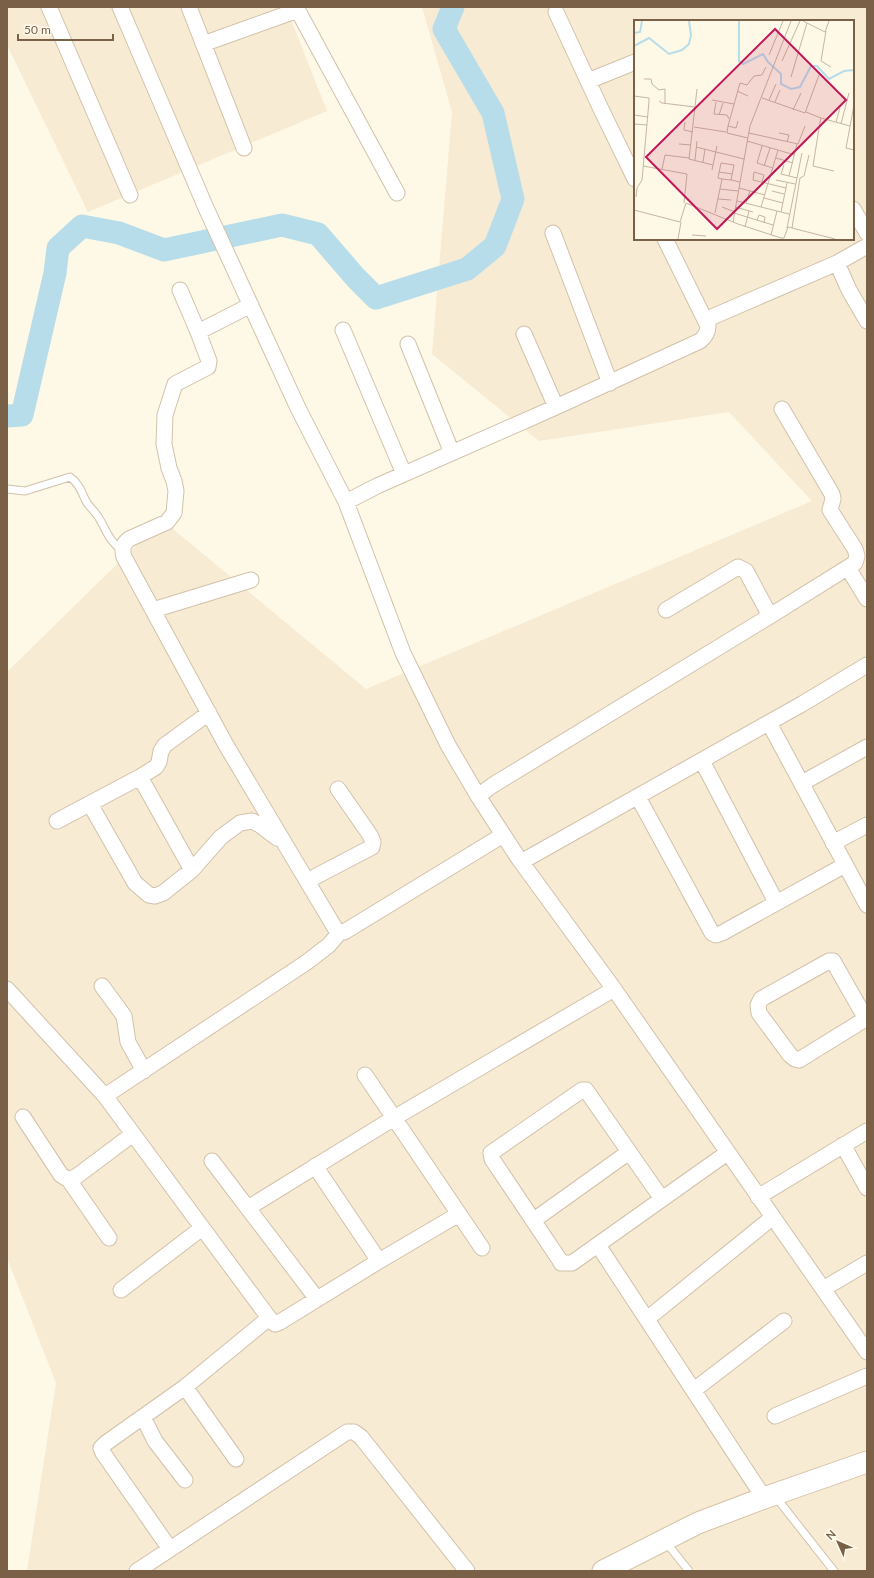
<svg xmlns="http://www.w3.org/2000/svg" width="874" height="1578" font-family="Lato,sans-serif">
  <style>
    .residential { fill: #f7ebd3; fill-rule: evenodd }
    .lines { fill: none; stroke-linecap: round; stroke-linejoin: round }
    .river { stroke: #b8ddea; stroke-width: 23 }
    .lane-casing { stroke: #d2c1aa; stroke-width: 9 }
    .street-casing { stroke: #d2c1aa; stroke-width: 17 }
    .secondary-casing { stroke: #d5c2a7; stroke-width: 23 }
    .lane { stroke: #fff; stroke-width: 7 }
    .street { stroke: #fff; stroke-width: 15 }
    .secondary { stroke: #fff; stroke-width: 21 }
    .inset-river { fill: none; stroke: #b8ddea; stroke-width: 2 }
    .inset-road { fill: none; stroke: #c6b6a2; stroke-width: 1 }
    .view { fill: #c2185b; fill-opacity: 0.15; stroke: #c2185b; stroke-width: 2 }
    .inset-edge { fill: none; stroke: #7b6048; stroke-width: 2 }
  </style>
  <rect width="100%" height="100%" fill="#fef8e6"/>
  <path class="residential" d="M7,7H286L327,111L88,212L7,45Z
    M422,7H867V1571H27L56,1383L7,1258V672L162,520L366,689L812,501L729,412L539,441L432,354L452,112ZM635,21H853V239H635Z"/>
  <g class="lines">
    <path class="river" d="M7,416L22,415L55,273L58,248L82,226L119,233L164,250L282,225L318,234L356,278L376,298L467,269L495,246L513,199L493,113L444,29L453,7"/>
    <defs>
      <path id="lane" d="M7,489L25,491L70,477C80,484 82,494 87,503C90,507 94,511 97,515C106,528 108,541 122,550
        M775,1496L834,1571
        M665,1541L689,1571"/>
      <path id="street" d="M49,7L130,195
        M120,7L206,208L298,408L346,502L403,653L448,745L478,796L519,859L614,989L867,1352
        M189,7L244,148
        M296,7L397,193
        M556,12L600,107L635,179
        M203,44L298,10
        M588,81L635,62
        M853,209L867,233
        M553,233L610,383
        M867,246L837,263L849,290L867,321
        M180,290L198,332L209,361L208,367L175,384L165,415L164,444L169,468L174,481L176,491L174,513L167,522L129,539C122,545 122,549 124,557L226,745L335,928L340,932H344L503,835
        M705,320L837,263
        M343,330L404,474
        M198,332L251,305
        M524,334L556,407
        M408,344L452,453
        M346,502L377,486L556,407L700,341C705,337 708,333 708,326L665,239
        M848,568L867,599
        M153,610L251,580
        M666,610L738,567L746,571L770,616
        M769,723L867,905
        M702,761L776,902
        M140,777L192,870
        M802,783L867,747
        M478,796L493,785L770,616L855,563L857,556L855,549L830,510L833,499L832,494L782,409
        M638,797L712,933L716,935L722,933L845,865
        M90,804L135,883L149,895L155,896L163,893L192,870L221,837L240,823L252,821L260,825L277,838
        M57,821L140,777L156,767L159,762L161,751L165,745L209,713
        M833,843L867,825
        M521,862L802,704L867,665
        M307,881L372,847L373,842L370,835L338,789
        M102,986L124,1016L128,1042L144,1071
        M7,989L105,1096L269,1318L275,1324L280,1322L379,1261L459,1214
        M866,1019L833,961H829L761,999L758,1005L759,1013L790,1055L795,1059L799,1060L867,1018
        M365,1075L482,1248
        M105,1096L307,962L329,945L340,932
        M23,1117L61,1175L69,1180L77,1176L133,1134
        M843,1145L867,1188
        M212,1161L317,1299
        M315,1166L379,1261
        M69,1180L109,1238
        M758,1197L867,1131
        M662,1199L586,1090H582L491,1153L492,1159L559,1259L561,1263H572L727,1153
        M248,1208L394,1118L614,989
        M534,1220L629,1152
        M598,1245L764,1498
        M823,1289L867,1263
        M121,1290L202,1228
        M647,1319L773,1217
        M185,1387L236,1459
        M694,1390L784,1321
        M775,1416L867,1376
        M143,1417L155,1441L185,1480
        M170,1549L103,1453L101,1448L106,1443L185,1387L269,1318
        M137,1571L347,1432H354L361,1437L467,1571"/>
      <path id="secondary" d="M603,1571L698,1523L764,1498L867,1462"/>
    </defs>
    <use href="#lane" class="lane-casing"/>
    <use href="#street" class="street-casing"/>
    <use href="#secondary" class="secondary-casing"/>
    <use href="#lane" class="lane"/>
    <use href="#street" class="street"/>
    <use href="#secondary" class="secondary"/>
  </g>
  <g transform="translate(634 20)">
    <rect width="220" height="220" fill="#fef8e6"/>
    <path class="inset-river" d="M105,1V41L109,44L129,34L134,42L147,54V64L157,69L166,67L177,46H183L195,59L210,51L220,50M0,13L6,12L8,1M0,26L15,18L35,34L48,30L55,24L57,15L55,1"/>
    <path class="inset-road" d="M169,1L191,12L195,1M192,11L187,41L197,47M135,35L149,1M148,41L166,1M157,57L173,3M10,59H17L18,64L25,70L31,69V84M63,69L55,139L79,145M103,71L114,76M0,76L15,78V81L8,160L3,168L2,177M128,78L171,93L185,55M78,80L100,84M135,80L142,64M25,81L28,83L61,87M82,82L80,94L93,95L95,99M141,82L146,70M220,85L212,128L220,130M159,90L167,73M172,92L187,98M0,95L14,97M85,95L89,83M51,102L50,110L59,112M202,102L206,88M0,104L13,105M207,104L215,73M94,106L102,108L104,101M60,107L92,112M115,113L164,124L171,106M145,113L155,115L153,122M114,118L93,113L94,106L106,63L113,65L120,56L128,55L132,47M113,121L161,135M45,124L57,125M128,126L123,143L139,148M62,127L110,139M142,138L159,143M61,140L63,121M69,142L71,129M150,145L147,154L163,158M9,146L53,154L50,183M130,146L136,128M28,149L31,135L55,138M78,150L83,126M200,151L179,146L186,102L187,98L216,106M85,152L98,154M155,156L163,124M97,160L100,145L87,143L84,158L88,159L97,160L106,162M142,160L161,164M128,162L130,155L120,152L119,160L152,168M105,168L131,175M86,169L104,171M138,171L150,174M130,178L149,183M84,179L97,180M103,181L155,194M112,183L116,171M88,187L101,192M101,187L119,192M127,187L144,130M0,190L46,202L52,183L104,204L147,218H150L154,207L201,219M147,192L153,163M81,193L88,159M100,193L139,205M123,200L125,195L131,197L130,203M99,202L116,106L157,1M111,207L115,191M153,208L168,133M158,208L166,158L170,156L175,135M58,215L72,216M137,215L143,191M44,219L47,202"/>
    <path class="view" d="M141,9L212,80L83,209L12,137Z"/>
    <rect width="220" height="220" class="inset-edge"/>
  </g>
  <rect width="874" height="1578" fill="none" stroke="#7b6048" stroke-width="16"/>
  <g transform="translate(838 1542) rotate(315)" stroke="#fffaee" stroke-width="3" paint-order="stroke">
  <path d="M0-3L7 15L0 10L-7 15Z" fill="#7b6048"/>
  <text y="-6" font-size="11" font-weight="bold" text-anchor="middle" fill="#7b6048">N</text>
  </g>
  <path d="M18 34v6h95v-6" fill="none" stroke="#7b6048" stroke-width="2"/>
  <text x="24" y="34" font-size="12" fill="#7b6048" stroke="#fffaee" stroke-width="3" paint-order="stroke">50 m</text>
</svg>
